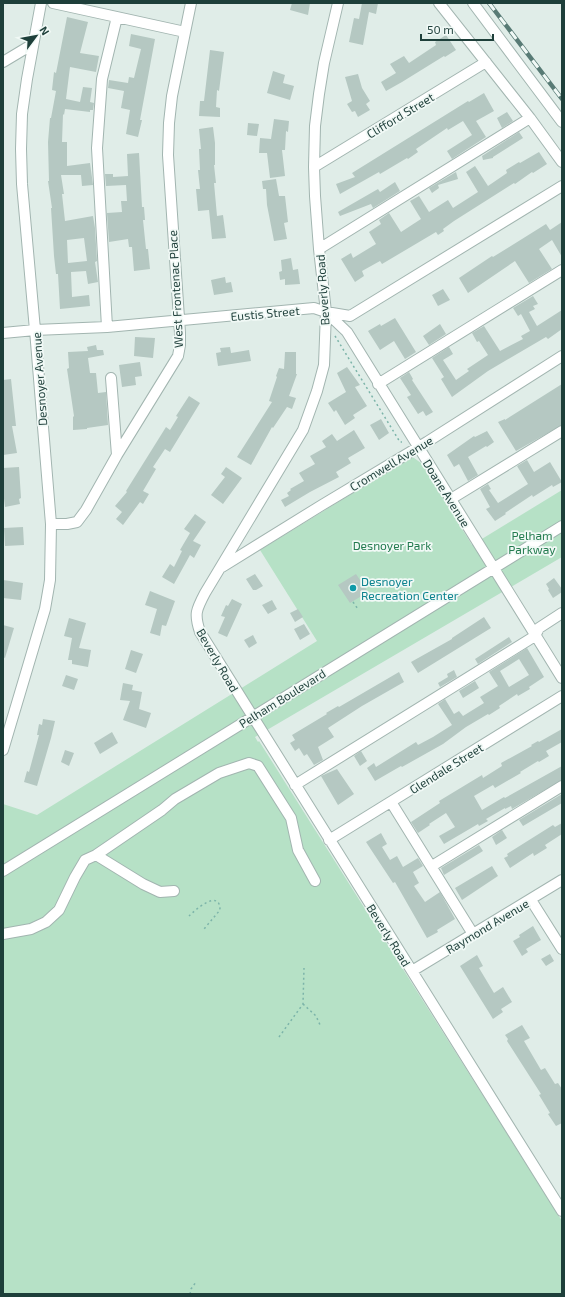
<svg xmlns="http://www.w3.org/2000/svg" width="565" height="1297" font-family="'Exo 2',sans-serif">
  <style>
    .green { fill: #b6e1c6 }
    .building { fill: #b5c8c2; fill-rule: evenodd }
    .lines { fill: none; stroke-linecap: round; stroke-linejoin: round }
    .minor-casing { stroke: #a2b5b0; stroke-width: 12 }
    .path { stroke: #7cb4a9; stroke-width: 1.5; stroke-dasharray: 2 3; stroke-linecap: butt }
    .minor { stroke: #fff; stroke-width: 10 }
    .rail-casing { stroke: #587b75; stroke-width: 4.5 }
    .rail { stroke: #f1f9f6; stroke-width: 3; stroke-dasharray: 9; stroke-linecap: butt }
    .culture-dot { fill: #0f9aa8; stroke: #f1f9f6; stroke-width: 1.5 }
    .labels { text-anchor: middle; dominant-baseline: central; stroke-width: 3.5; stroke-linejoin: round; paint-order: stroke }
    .street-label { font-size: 12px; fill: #1e3f3a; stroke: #f1f9f6 }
    .park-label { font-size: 12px; fill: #237b4f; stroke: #f1f9f6 }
    .culture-label { font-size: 12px; fill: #0d838f; stroke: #f1f9f6; text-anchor: start }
  </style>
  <rect width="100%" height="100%" fill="#e0ede8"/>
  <path class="green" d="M410,458H414L421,463L472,545L562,490V557L255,737L258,742L259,741L562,1221V1294H3V804L37,815L317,641L260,550Z"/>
  <path class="building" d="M292,3H310L308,15L290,10Z
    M362,3H378L376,14L369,12L363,45L349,42L354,18L359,19Z
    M67,17L88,22L80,53L99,56L96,72L70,67L66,99L80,102L83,87L92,88L90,102L94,103L93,110H90V112L65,109L64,115L63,114L62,142H67V166L90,163L93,185L82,186L81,175H61L64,194H62L65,221L93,216L95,228L97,261L95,262L98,282L88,284L86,271L71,272L72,297L89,295L90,306L60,309L58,274H56L54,256L51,208H52L48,181H49L48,142L50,118H51L56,91L52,90L54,72L56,73ZM84,238L87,261L68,263L67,240Z
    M131,34L155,39L140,120H142L138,137L126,134L130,110L121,108L124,91L108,88L109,80L128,83L129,77L134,78L141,49L129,46Z
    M446,35L456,50L445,57L444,56L402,82L386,91L381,82L396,73L390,64L404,56L409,63L436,45L435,42Z
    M210,50L224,52L219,91L217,90L216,107L220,108V117L199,116L200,101H204Z
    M273,71L285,75L283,83L294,86L290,100L267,93Z
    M358,74L362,88L370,101L366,104L370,110L358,117L355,111L352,112L347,104L352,101L345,77Z
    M484,93L494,111L476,121L486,137L452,159L447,151L472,135L463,121L448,130L447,128L416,149L418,152L408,159L407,158L380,174L379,172L340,194L336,184L355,177L352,173L468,101L469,102Z
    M507,112L513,121L502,128L497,118Z
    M274,119L289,121L288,132L286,131L285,150H282L285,176L270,178L267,153H259L260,138L271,139Z
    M248,123L259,124L257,136L247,135Z
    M213,127L215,143V165H214L216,183H214L217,216L223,215L226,238L212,239L209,210L198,211L196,189H200L198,170H200L199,149H201L199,129Z
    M519,132L523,138L493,157V158L483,160L482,156Z
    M539,152L547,164L533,173L532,172L515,184L514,183L454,221L443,229L444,231L438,235L436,232L382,264L380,261L362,271L364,276L355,282L341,259L351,253L353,258L376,244L369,232L381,224L379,220L389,213L401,232L421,219L410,201L419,196L429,212L448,200L453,208L478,192L466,172L475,166L488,186L507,173L506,170L519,162L520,163Z
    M139,153L142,207H144L145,220H143L146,249H148L150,269L134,271L132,247H129L128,239L109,242L107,213L122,212L121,201H127L126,185L106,186L105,174H113V177L128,176L127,154Z
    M456,172L458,179L438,185L439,188L432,193L429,188Z
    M276,179L279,196H285L288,222L284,223L287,239L274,241L267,205L266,189H263L262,181Z
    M395,182L400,191L373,208L371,204L340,216L338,212L378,189L380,192Z
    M562,222V257L552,240L539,249L552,269L529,283L515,261L468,293L459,278L492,256L493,257L546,224L550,230Z
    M291,258L293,270L298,269L300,284L285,285V279L280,280L279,272L282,271L281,260Z
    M225,277L226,283L231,282L233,292L214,295L211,280Z
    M443,289L450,300L438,306L432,295Z
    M533,296L538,304L533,306L535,309L529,312L537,326L562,310V329L548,339L546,337L488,371L452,397L441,379L444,377L432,358L449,347L453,354L443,360L456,380L469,371L467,369L488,355L479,341L477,342L472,333L484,326L500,351L523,339L521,336L530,331L521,314L518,316L513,308Z
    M395,318L416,352L405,359L394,341L380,350L368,331L380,324L381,326Z
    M440,324L446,334L429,345L423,336Z
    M135,337L155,338L153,358L134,356Z
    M96,345L97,350H103L104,355L88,358L90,373H96L98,393L106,392L108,425L87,428V429L73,430V417L74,416L67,369L69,368L68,352L88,351L87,347Z
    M230,347L231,353L249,350L251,361L218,366L216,353L221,352L220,348Z
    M285,352H296V374H297L289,396L296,398L292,409L287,407L273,428L272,427L251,465L237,457L272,402L269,401L277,377L276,376L279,368L284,369Z
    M140,362L142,376L135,377L136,385L122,387L119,365Z
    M347,367L360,385L355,387L367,406L353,415L355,418L345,425L336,410L334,412L328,403L346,392L337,373Z
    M409,372L413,379L412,380L433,412L426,416L423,411L418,414L407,397L411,395L400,378Z
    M11,379L16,426H12L17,453L3,455V380Z
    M562,384V425L516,451L498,422L505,419V420Z
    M189,396L200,403L170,452L165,449L153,467L156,469L143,491L149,494L143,504L140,502L123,525L116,519L122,512L115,506L127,492L126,491L166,427L170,430L178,417L176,416Z
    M381,419L389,433L379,440L370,425Z
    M354,430L365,448L348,458L351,463L336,472L339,477L310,492L285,507L281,500L289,496L287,493L291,490L290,489L304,481L299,473L315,464L310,456L326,447L322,441L332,434L337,441Z
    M487,431L494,442L487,447L486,446L468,457L478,475L468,481L459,464L454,467L447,455L474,436L475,437Z
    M527,460L534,472L550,462L562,482L553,487L552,485L533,497L532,495L505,513L506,514L495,521L486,509L490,507L480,489L488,484L491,489L489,490L498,503L528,484L517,466Z
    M19,467L21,498L19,499L20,504L5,507L3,490V468Z
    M226,467L242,478L223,504L211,495L225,477L221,474Z
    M195,514L206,522L193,541L201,545L194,558L190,555L174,584L162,577L170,564L174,567L182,551L180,550L190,533L184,529Z
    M23,527L24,545L5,546L4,528Z
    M255,574L263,586L256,590H253L246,579Z
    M356,574L368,592L350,603L338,585Z
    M554,578L562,589V592L553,598L548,590L549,589L546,584Z
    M3,580L23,583L21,600L3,598Z
    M150,591L175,601L166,626L162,625L160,636L150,633L157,609L145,605Z
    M232,599L242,604L227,637L218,633L225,617L221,616L226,605L228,606Z
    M272,600L277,609L268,614L262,605Z
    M298,609L303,617L295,622L290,613Z
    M484,617L491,628L418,673L411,662L452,639V638Z
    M69,618L86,623L79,648L91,650L88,667L72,664V660H68L72,638L64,636Z
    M304,624L310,634L300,640L294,629Z
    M3,625L14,628L5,658L3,657Z
    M253,635L257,643L249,648L244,640Z
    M509,637L512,642L478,664L475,659Z
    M527,648L544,677L529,687L530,689L518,696L517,694L499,706L500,708L489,715L488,714L466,727L443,744L402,767L401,766L375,781L367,768L374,763L376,767L416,742L418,745L433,737L452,725L438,704L445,699L454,714L459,711L463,716L484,703L480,697L498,686L489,672ZM519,659L529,675L509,687L500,671Z
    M131,650L143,654L136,673L125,669Z
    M454,670L457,677L440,687L438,683L448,677L447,674Z
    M399,672L404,682L362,706L328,728L334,737L318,747L323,760L314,765L307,754L304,756L299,748L295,751L290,743L295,740L292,735L327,714L326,713L338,706L339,707Z
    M66,675L78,679L74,690L62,686Z
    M475,681L479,688L463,698L459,691Z
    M123,683L133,685L132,690L142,692L139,709L151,713L146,728L123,720L130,701L120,700Z
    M43,719L55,721L51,738L37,786L24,782L27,771L29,772L39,735H37L39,724L42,725Z
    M562,729V742L546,751L549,756L539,762L538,761L520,772L521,773L495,788L493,785L474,796L482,810L504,797L505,798L562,766V780L512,809L511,806L505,809V808L486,819L488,821L479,826L478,824L444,844L439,836L455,827L446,813L429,824L430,825L418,833L411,822L440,803L439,801L482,775L483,778L502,766L501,763L532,746L531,745L538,741L539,742Z
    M112,732L118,743L100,754L94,743Z
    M65,750L74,753L69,766L61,762Z
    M361,751L367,761L360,766L354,756Z
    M337,769L354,794L338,805L321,776Z
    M562,794V803L523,826L519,820Z
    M562,823V834L545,845L547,848L534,856L533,853L510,868L504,858L508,856L507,854L553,825L555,827Z
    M502,830L507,838L496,845L492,837Z
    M381,833L387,844L382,847L390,860L397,856L403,867L418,858L423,866L413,872L419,883L414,886L425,902L440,892L455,919L437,930L438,932L427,938L395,882L393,883L366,842Z
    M479,845L483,851L444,875L441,868Z
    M492,866L498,876L462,900L455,888Z
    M533,926L541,940L526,949L528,952L522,956L513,941L520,937L519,935Z
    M550,954L554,961L546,966L541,959Z
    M477,955L483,966L479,968L494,993L503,987L512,1002L501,1009L503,1012L493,1019L460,966Z
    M522,1025L530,1038L524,1041L541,1070L545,1068L555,1084L558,1083L562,1089V1123L556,1126L548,1114L550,1113L539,1095L541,1094L507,1041L508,1039L505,1035Z"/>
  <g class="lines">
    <defs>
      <path id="minor" d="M53,3L185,32
        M338,3L324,63L319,94L315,126L314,167L315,196L319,249L326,312L324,365L317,391L303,430L205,593C196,610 194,614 200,632L562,1211
        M439,3L530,118L562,162
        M473,3L562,122
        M3,62L33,44
        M314,167L486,62
        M319,249L530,118
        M326,312L347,332L562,678
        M107,327L97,148L102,79L117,17
        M3,333L35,330L107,327L314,308L326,312L350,316L562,186
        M111,378L117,455
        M378,384L562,270
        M451,499L562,431
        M51,524H67L77,522L86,510L117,455L178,356L180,345V333L168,155L169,123L172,96L191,3
        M222,567L322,505L427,442L562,356
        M3,750L45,609L50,580L51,524L35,330L22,184L21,149L22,114L27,79L41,3
        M295,785L535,636L539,628L562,613
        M391,802L473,934
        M329,840L562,696
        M96,855L143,884L160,892L174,891
        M432,866L562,786
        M3,871L562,526
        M531,900L562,949
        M3,934L31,929L46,922L59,910L75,877L85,860L96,855L162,810L175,799L219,773L249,763L258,766L291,818L298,850L315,881
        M412,971L562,880"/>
    </defs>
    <use href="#minor" class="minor-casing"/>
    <path class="path" d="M335,336L400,442H402
      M353,602L358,609
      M189,916C195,910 220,888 220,910L204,929
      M303,1004L316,1016L321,1027
      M279,1037L303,1004L304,968
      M190,1294L191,1289L196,1282"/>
    <use href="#minor" class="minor"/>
    <defs>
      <path id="rail" d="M489,3L562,99"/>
    </defs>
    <use href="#rail" class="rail-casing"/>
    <use href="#rail" class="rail"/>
  </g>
  <circle class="culture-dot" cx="353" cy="588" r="4"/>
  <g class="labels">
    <g class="street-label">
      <text transform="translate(400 115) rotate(-31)">Clifford Street</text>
      <text transform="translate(175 289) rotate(-93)">West Frontenac Place</text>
      <text transform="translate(322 290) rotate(-94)">Beverly Road</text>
      <text transform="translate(265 313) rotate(-5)">Eustis Street</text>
      <text transform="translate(39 379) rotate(-94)">Desnoyer Avenue</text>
      <text transform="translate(391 463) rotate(-31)">Cromwell Avenue</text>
      <text transform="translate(447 493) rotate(58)">Doane Avenue</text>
      <text transform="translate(218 660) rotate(60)">Beverly Road</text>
      <text transform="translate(282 698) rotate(-32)">Pelham Boulevard</text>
      <text transform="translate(446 768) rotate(-32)">Glendale Street</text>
      <text transform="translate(487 926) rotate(-31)">Raymond Avenue</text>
      <text transform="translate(389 935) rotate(58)">Beverly Road</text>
    </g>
    <g class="park-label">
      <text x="532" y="535">Pelham<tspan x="532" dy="14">Parkway</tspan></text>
      <text x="392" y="545">Desnoyer Park</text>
    </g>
    <g class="culture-label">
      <text x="361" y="581">Desnoyer<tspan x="361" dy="14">Recreation Center</tspan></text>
    </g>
  </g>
  <rect width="565" height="1297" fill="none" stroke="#1e3f3a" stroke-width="8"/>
  <g transform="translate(36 36) rotate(58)" stroke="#f1f9f6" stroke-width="3" paint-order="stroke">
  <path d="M0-3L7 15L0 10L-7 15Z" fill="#1e3f3a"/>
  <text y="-6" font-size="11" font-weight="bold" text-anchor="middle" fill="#1e3f3a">N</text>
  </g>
  <path d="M421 34v6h72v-6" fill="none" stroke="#1e3f3a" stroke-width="2"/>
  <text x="427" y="34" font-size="12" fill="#1e3f3a" stroke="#f1f9f6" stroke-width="3" paint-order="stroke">50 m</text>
</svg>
